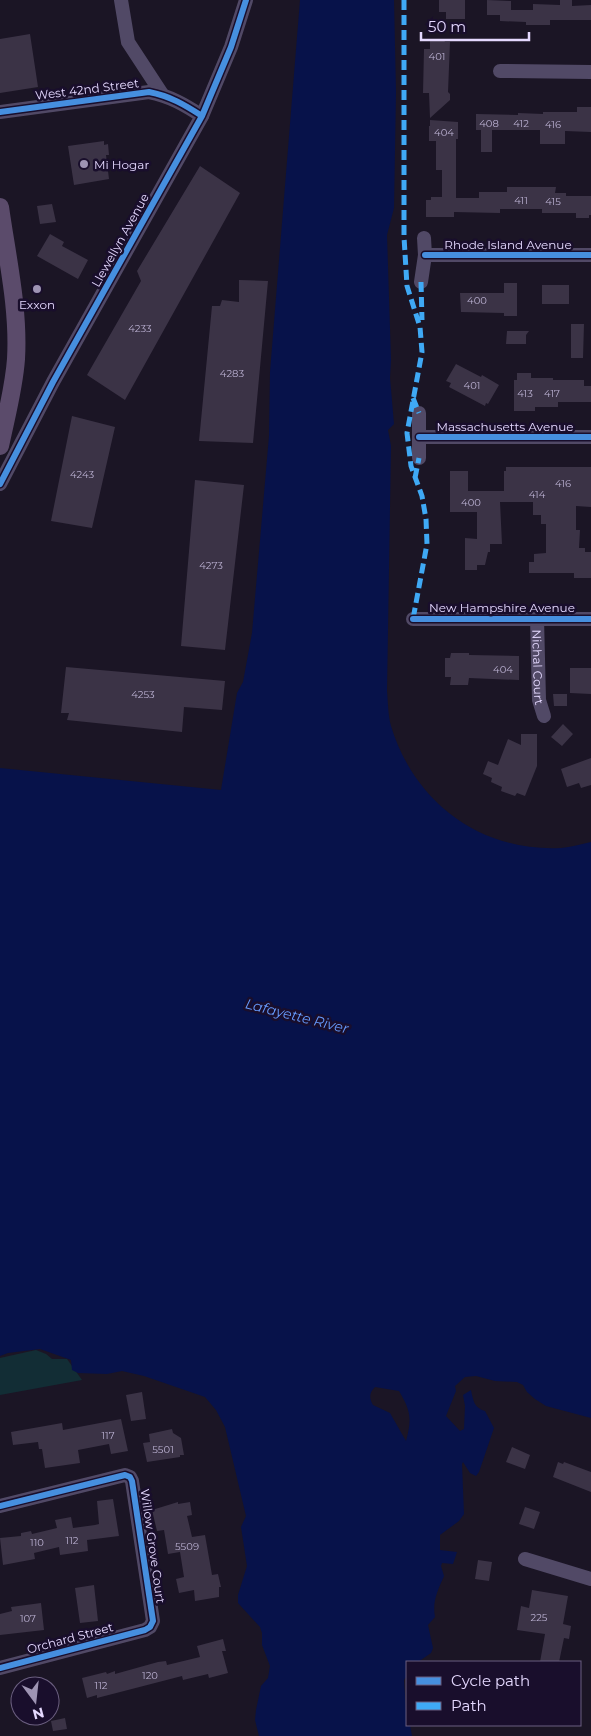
<svg xmlns="http://www.w3.org/2000/svg" width="591" height="1736" font-family="Montserrat,sans-serif">
  <style>
    .green { fill: #122d35 }
    .water { fill: #07124a; fill-rule: evenodd }
    .building { fill: #3b3346 }
    .lines { fill: none; stroke-linecap: round; stroke-linejoin: round }
    .minor { stroke: #514966; stroke-width: 14 }
    .major { stroke: #5b4b6b; stroke-width: 18 }
    .quiet { stroke: #3fa9f5; stroke-width: 5; stroke-dasharray: 10 5; stroke-linecap: butt }
    .cycleway-casing { stroke: #190e2c; stroke-width: 9 }
    .cycleway { stroke: #468fdf; stroke-width: 6 }
    .poi-dot { fill: #9e94b3; stroke: #190e2c; stroke-width: 2 }
    .labels { text-anchor: middle; dominant-baseline: central; stroke-width: 5; stroke-linejoin: round; paint-order: stroke }
    .number-label { font-size: 10px; fill: #bab0d1 }
    .street-label { font-size: 12px; fill: #e5d9ff; stroke: #190e2c }
    .poi-label { font-size: 12px; fill: #e5d9ff; stroke: #190e2c; text-anchor: start }
    .water-label { font-size: 14px; font-style: italic; fill: #679cff; stroke: #190e2c }
  </style>
  <rect width="100%" height="100%" fill="#1b1525"/>
  <path class="green" d="M36,1350L46,1354L52,1359H67L82,1380L0,1395V1358Z"/>
  <path class="water" d="M300,0H394L396,92L394,208L387,235L391,360L390,378L394,424L388,430L391,446L387,691C388,702 388,715 391,726C414,802 480,852 561,848C571,847 581,844 591,842V1418L546,1406L535,1399L527,1392L523,1385L517,1382L495,1381L476,1376L465,1377L455,1386L456,1391L446,1416L460,1431L464,1429L465,1406L463,1395L471,1390C473,1400 474,1408 485,1411L494,1428L479,1472L476,1476L470,1473L463,1462L462,1464L464,1514L459,1521L440,1535V1550L457,1552L453,1564L442,1563L441,1566L444,1576C438,1590 432,1601 435,1617L428,1625L433,1648L431,1653L418,1662H407V1676L404,1680L407,1725H410L412,1736H259L255,1720L256,1710L261,1686L268,1678L270,1666L262,1645V1633L260,1627L238,1603V1595L247,1566L241,1527L246,1516L225,1427L216,1410L205,1397L144,1376L122,1371L107,1374L78,1373L72,1370L71,1360L40,1349L8,1353L0,1356V768L221,790L237,693L243,682L252,633L269,436L270,372ZM375,1387L399,1391C411,1411 412,1419 406,1441L390,1413L373,1405C369,1398 369,1393 375,1387Z"/>
  <path class="building" d="M439,0H465V19H446V12H439Z
    M487,0L511,1V10H533V4L560,5V0H572V6L591,5V20H550V25H526V22L500,21V15H487Z
    M30,34L38,87L0,93V39Z
    M430,40H444L445,42H450L448,92L450,94V100L430,118L429,93H423L424,49H430Z
    M577,107H591V132L565,131V144H540V130H492V152H481V130H476V114L518,115V113L543,114V112H577Z
    M430,120L458,122V139H456V198H479V192H507V187H556L555,193H566V196H591V215H589V218H576V213H542V209H500V213L454,212V217H426V200H431V197H442V170H436V141H429V126H430Z
    M104,141V145L108,144L109,155H106L109,179L74,185L68,146Z
    M200,166L240,193L125,400L87,375L141,281L137,271Z
    M52,204L56,222L40,224L37,206Z
    M50,234L64,242L62,246L88,260L78,279L37,256Z
    M239,280L268,281L253,443L199,441L212,306H220L222,300L239,302Z
    M504,283H517V316H504V313L461,312L460,293H504Z
    M542,285H569V304H542Z
    M571,324H584L583,358H571Z
    M507,331H529L526,335V344H506Z
    M456,364L481,377L482,375L499,385L488,404L486,403L485,406L449,387L451,383L446,381Z
    M517,373H531V378H553V380H584V386H591V402H558V407H535V411H514V380H517Z
    M72,416L115,427L92,528L51,521Z
    M506,467H591V507L576,506V530H580L579,548H585V552H591V578H574V573H529V562H534V554L546,553V524H541V515H533V502H500L502,544H490V552H488L485,565H477V570H465V538L477,539V512H450V471H468V491H504V471H506Z
    M195,480L244,485L225,650L181,646Z
    M451,653H469V655L519,656V680L469,678L468,685H450L451,677H445V658H450Z
    M66,667L225,681L222,710L184,707L182,732L67,720L69,713H61Z
    M570,668H591V694L570,693Z
    M553,694H567V706H554Z
    M563,724L573,734L562,746L551,737Z
    M521,734H537V766L525,796L517,793L515,796L501,791L502,787L491,782L492,778L483,774L488,761L498,765L508,739L521,745Z
    M591,758V785L581,788L579,783L567,787L561,769Z
    M142,1392L146,1419L131,1421L126,1395Z
    M121,1419L128,1451L111,1454L109,1444L78,1450L80,1463L45,1468L42,1449H39L38,1442L13,1445L11,1432L62,1423L63,1430Z
    M172,1429L173,1433L181,1438L184,1455H180V1457L147,1462L143,1443L150,1442L149,1434Z
    M512,1447L530,1455L525,1469L506,1462Z
    M558,1462L563,1464L564,1462L591,1472V1492L553,1477Z
    M113,1499L119,1536L87,1540L88,1551L60,1555L59,1547L34,1553L35,1559L3,1565L0,1538L21,1536V1533L31,1531L32,1534L57,1528L55,1520L71,1517L73,1528L95,1525L99,1524L97,1501Z
    M178,1502V1504L190,1502L192,1515L187,1516L192,1537L205,1535L212,1575L218,1574L221,1587H219V1597L195,1601L194,1590L179,1593L176,1579L184,1577L180,1552L168,1554L164,1530L157,1531L152,1510Z
    M525,1507L540,1512L534,1529L519,1524Z
    M478,1560L492,1562L489,1581L475,1579Z
    M94,1585L98,1621L80,1623L75,1588Z
    M532,1590L568,1596L563,1624L571,1626L569,1639L564,1638L559,1662H540L545,1634L517,1630L521,1606L529,1608Z
    M41,1603L44,1630L0,1635V1614L12,1611L11,1607Z
    M223,1639L226,1651H222L228,1673L209,1678L208,1674L183,1680L182,1676L97,1698V1695L87,1698L82,1678L106,1672L107,1674L115,1671V1674L158,1662L166,1661L167,1665L200,1657L197,1646Z
    M65,1718L67,1729L53,1731L51,1721Z"/>
  <g class="lines">
    <g class="minor">
      <path d="M121,0L128,42L162,94"/>
      <path d="M500,71L591,72"/>
      <path d="M0,112L149,92C170,96 185,105 202,116"/>
      <path d="M425,255H591"/>
      <path d="M421,282L425,255L424,238"/>
      <path d="M419,413V458"/>
      <path d="M419,437H591"/>
      <path d="M0,484L53,382L202,116L231,47L246,0"/>
      <path id="s1" d="M537,618L539,700L544,716"/>
      <path d="M413,619H591"/>
      <path d="M0,1506L125,1475L130,1477L132,1481L153,1621L150,1627L145,1630L0,1668"/>
      <path d="M525,1559L591,1579"/>
    </g>
    <path class="major" d="M0,207C7,257 19,309 16,359C14,388 6,417 0,446"/>
    <path class="quiet" d="M404,0V237L407,286L420,327L422,352L407,433L411,466L422,496L426,519L427,544L413,619
      M421,282L422,320
      M413,398L419,413
      M415,478L419,458"/>
    <defs>
      <path id="cycleway" d="M0,112L149,92C170,96 185,105 202,116
        M425,255H591
        M419,437H591
        M0,484L53,382L202,116L231,47L246,0
        M413,619H591
        M0,1506L125,1475L130,1477L132,1481L153,1621L150,1627L145,1630L0,1668"/>
    </defs>
    <use href="#cycleway" class="cycleway-casing"/>
    <use href="#cycleway" class="cycleway"/>
  </g>
  <g class="poi-dot">
    <circle cx="84" cy="164" r="5"/>
    <circle cx="37" cy="289" r="5"/>
  </g>
  <g class="labels">
    <g class="number-label">
      <text x="437" y="56">401</text>
      <text x="489" y="123">408</text>
      <text x="521" y="123">412</text>
      <text x="553" y="124">416</text>
      <text x="444" y="132">404</text>
      <text x="521" y="200">411</text>
      <text x="553" y="201">415</text>
      <text x="477" y="300">400</text>
      <text x="140" y="328">4233</text>
      <text x="232" y="373">4283</text>
      <text x="472" y="385">401</text>
      <text x="525" y="393">413</text>
      <text x="552" y="393">417</text>
      <text x="82" y="474">4243</text>
      <text x="563" y="483">416</text>
      <text x="537" y="494">414</text>
      <text x="471" y="502">400</text>
      <text x="211" y="565">4273</text>
      <text x="503" y="669">404</text>
      <text x="143" y="694">4253</text>
      <text x="108" y="1435">117</text>
      <text x="163" y="1449">5501</text>
      <text x="72" y="1540">112</text>
      <text x="37" y="1542">110</text>
      <text x="187" y="1546">5509</text>
      <text x="539" y="1617">225</text>
      <text x="28" y="1618">107</text>
      <text x="150" y="1675">120</text>
      <text x="101" y="1685">112</text>
    </g>
    <g class="street-label">
      <text transform="translate(87 89) rotate(-7)">West 42nd Street</text>
      <text transform="translate(120 240) rotate(-61)">Llewellyn Avenue</text>
      <text x="508" y="244">Rhode Island Avenue</text>
      <text x="505" y="426">Massachusetts Avenue</text>
      <text x="502" y="607">New Hampshire Avenue</text>
      <text stroke="none"><textPath href="#s1" startOffset="49">Nichal Court</textPath></text>
      <text transform="translate(153 1546) rotate(82)">Willow Grove Court</text>
      <text transform="translate(70 1638) rotate(-15)">Orchard Street</text>
    </g>
    <g class="poi-label">
      <text x="94" y="164">Mi Hogar</text>
      <text x="37" y="304" text-anchor="middle">Exxon</text>
    </g>
    <g class="water-label">
      <text transform="translate(297 1016) rotate(14)">Lafayette River</text>
    </g>
  </g>
  <rect x="406" y="1661" width="175" height="65" fill="#190e2c" stroke="#6b5f80"/>
  <rect x="416" y="1677" width="25" height="8" fill="#468fdf" stroke="#6b5f80"/>
  <text x="451" y="1686" font-size="15" fill="#e5d9ff">Cycle path</text>
  <rect x="416" y="1702" width="25" height="8" fill="#3fa9f5" stroke="#6b5f80"/>
  <text x="451" y="1711" font-size="15" fill="#e5d9ff">Path</text>
  <g transform="translate(35 1701) rotate(165)"><circle r="24" fill="#190e2c" stroke="#6b5f80"/>
  <path d="M0-4L9 19L0 12L-9 19Z" fill="#9e94b3"/>
  <text y="-8" font-size="14" font-weight="bold" text-anchor="middle" fill="#e5d9ff">N</text>
  </g>
  <path d="M421 32v8h108v-8" fill="none" stroke="#e5d9ff" stroke-width="2.5"/>
  <text x="428" y="32" font-size="15" fill="#e5d9ff" stroke="#190e2c" stroke-width="4" paint-order="stroke">50 m</text>
</svg>
